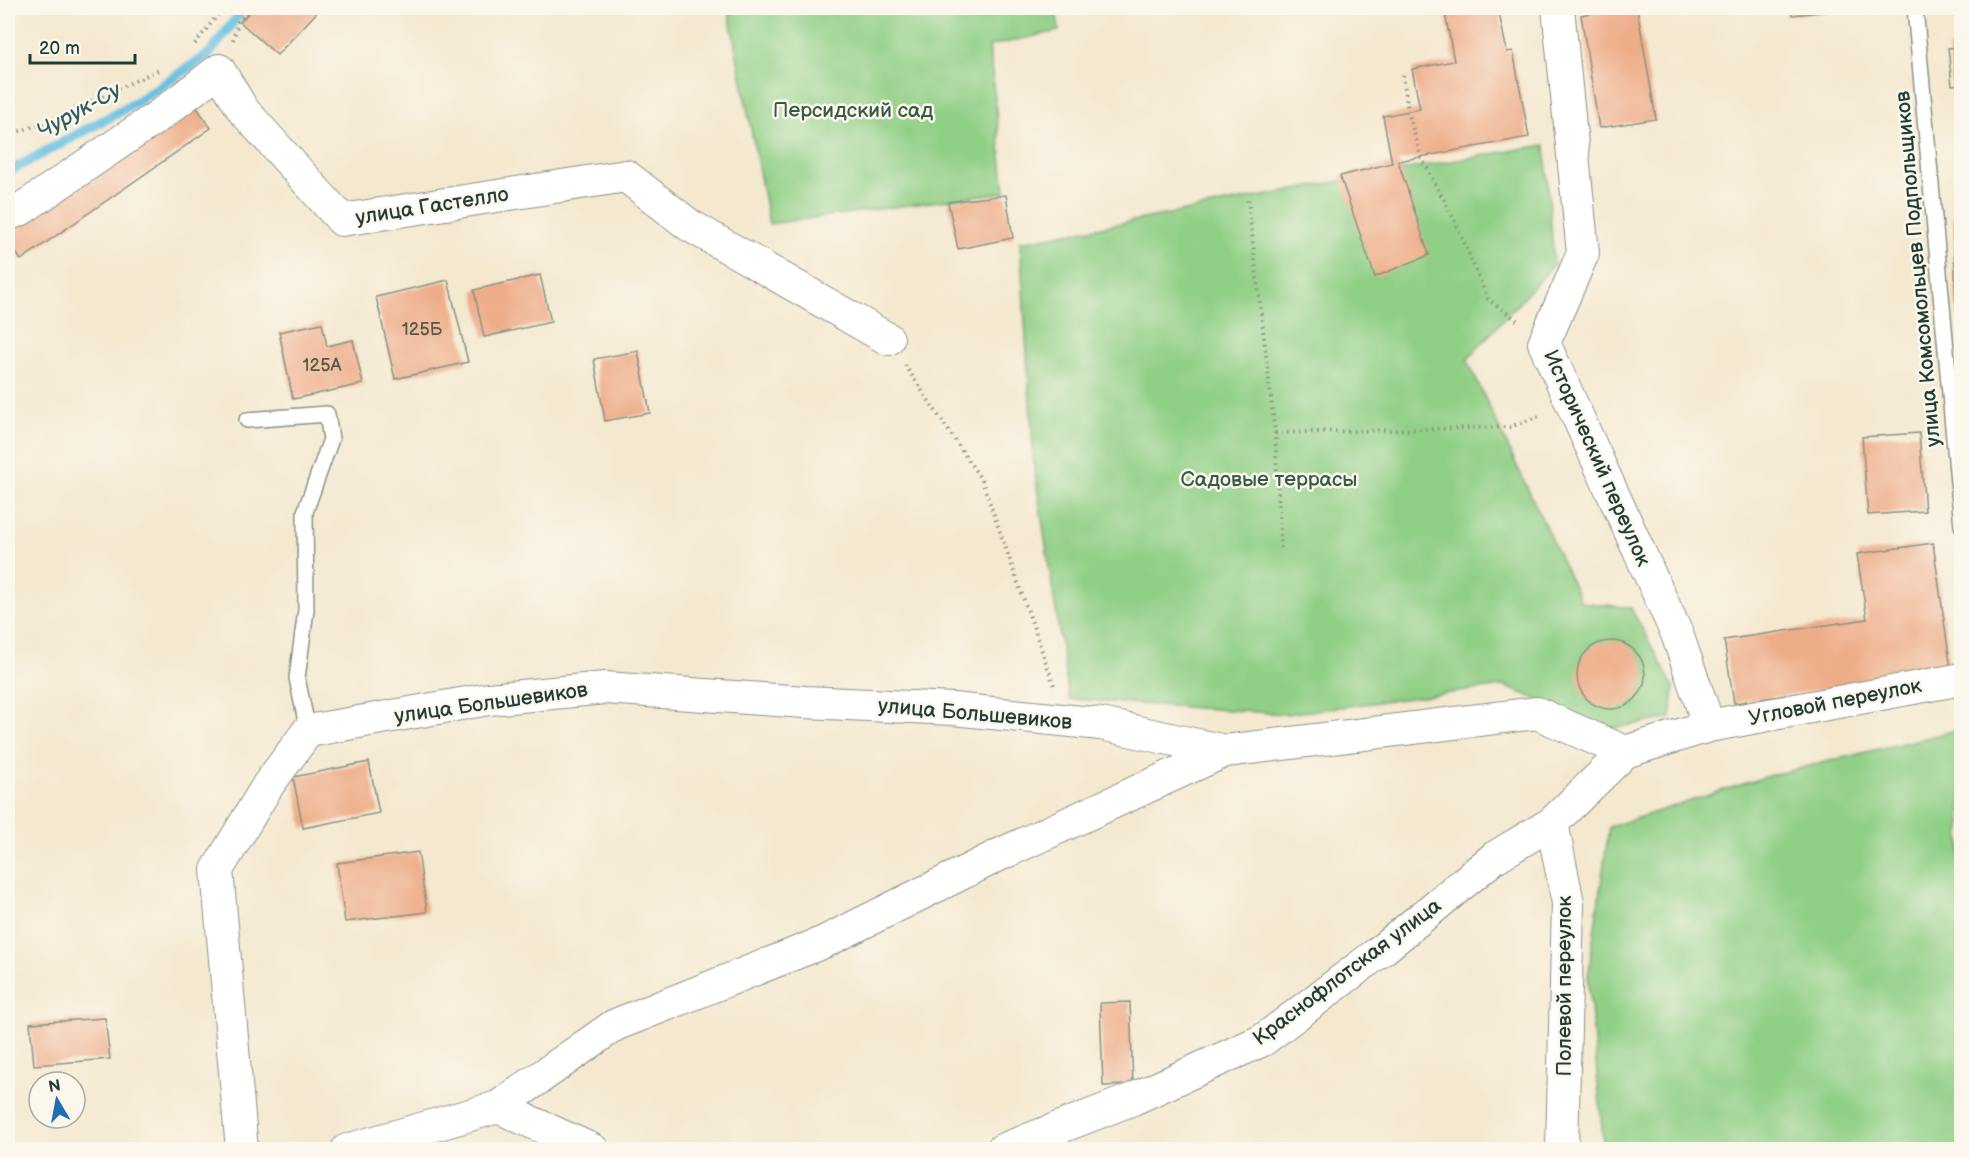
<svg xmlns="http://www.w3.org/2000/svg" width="1969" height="1157" font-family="'Balsamiq Sans',sans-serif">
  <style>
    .green { fill: #90cf86; stroke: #58865d; stroke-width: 1.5 }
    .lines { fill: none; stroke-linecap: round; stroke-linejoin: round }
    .stream { stroke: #61bddf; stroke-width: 10 }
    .building { fill: #eead89 }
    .lane-casing { stroke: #8a9282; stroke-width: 18 }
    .street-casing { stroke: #8a9282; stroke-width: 34 }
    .path { stroke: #8a9282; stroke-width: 4; stroke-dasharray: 1.5 4.5; stroke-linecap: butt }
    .lane { stroke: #fff; stroke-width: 15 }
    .street { stroke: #fff; stroke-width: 32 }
    .labels { text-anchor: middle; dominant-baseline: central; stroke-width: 5; stroke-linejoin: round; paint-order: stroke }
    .number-label { font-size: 18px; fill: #535949 }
    .park-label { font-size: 21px; fill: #365a44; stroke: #fbf7ec }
    .street-label { font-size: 21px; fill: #1f3d34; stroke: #fbf7ec }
    .water-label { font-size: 22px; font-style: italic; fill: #305d5f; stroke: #fbf7ec }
  </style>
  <rect width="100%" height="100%" fill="#fbf7ec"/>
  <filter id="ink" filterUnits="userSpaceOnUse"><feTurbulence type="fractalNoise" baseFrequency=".0167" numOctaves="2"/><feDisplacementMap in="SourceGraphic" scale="12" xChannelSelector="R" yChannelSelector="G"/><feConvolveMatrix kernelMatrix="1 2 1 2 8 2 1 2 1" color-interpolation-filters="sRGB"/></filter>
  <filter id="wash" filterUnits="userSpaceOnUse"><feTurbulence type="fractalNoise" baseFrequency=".008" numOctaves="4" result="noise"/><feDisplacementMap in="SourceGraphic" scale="24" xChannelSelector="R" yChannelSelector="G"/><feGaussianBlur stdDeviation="1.35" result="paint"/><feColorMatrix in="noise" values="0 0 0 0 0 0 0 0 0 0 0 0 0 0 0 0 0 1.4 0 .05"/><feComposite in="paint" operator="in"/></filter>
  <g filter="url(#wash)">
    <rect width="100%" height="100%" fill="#f4e8cf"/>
    <path class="green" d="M728,8H1056L1059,31L989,46L1005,192L769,224Z
      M1545,145L1554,264L1467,360L1581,602L1631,608L1674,688L1671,718L1609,729L1504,686L1286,714L1069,699L1034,466L1020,242C1195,210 1369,174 1545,145Z
      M1961,729V1149H1604L1588,976L1609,827L1768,776Z"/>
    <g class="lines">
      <path class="stream" d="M8,172L130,106L209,54L244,8"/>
    </g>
    <g id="blocks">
      <path class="building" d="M253,8H321L277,55L240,22Z
        M1444,8H1498L1507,52L1513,51L1529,137L1398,161L1429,255L1375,277L1340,176L1392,163L1383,116L1420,109L1412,69L1454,61Z
        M1626,8H1637L1656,119L1599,128L1581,15Z
        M1791,8H1850V9L1792,15Z
        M1962,47V84L1952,85L1948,48Z
        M195,105L211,128L21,260L8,241V234Z
        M1006,195L1013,238L958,249L948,202Z
        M1953,215H1962V307H1956Z
        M540,275L551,322L484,337L474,290Z
        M448,280L468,362L395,379L376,297Z
        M322,323L327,346L353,340L363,384L293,399L279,332Z
        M638,351L650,413L605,421L594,359Z
        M1919,433L1925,511L1868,515L1862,437Z
        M1933,543L1951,670L1734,703L1724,640L1867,619L1857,554Z
        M1577 675a34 34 0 1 1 68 0a34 34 0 1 1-68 0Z
        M369,762L379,813L303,828L293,777Z
        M418,852L427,912L345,922L337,863Z
        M1130,1002L1133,1085L1103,1086L1100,1003Z
        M105,1018L110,1059L34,1065L30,1023Z"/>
    </g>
  </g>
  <g filter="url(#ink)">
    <use href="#blocks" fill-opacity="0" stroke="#8a9282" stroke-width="1.5"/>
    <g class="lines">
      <defs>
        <path id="lane" d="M1915,8L1962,526
          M247,420L327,414L331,439L305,512L306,610L297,678L308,731"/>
        <path id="street" d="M1558,8L1583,253L1544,343L1677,634L1709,726
          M8,214L20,210L160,115L219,70L243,110L342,220L626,176L689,225L888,339
          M1552,823L1568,903L1562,1150
          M498,1107L593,1150
          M242,1150L217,870L268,785L308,731L489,699L605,688L805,702L953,709L1101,724L1225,751
          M347,1150L498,1107L615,1025L824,942L999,855L1225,751L1537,713L1625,752L1709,726L1962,679
          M1002,1150L1133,1099L1263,1040L1383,949L1495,857L1552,823L1625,752"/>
      </defs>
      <use href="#lane" class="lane-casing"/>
      <use href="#street" class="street-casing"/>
      <path class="path" d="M233,40L238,22L251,8
        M195,44L223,8
        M1403,75L1408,111L1421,157L1455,221L1488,299L1518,321
        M8,135L45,123L158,70
        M1248,200L1275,433L1281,550
        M905,365L982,481L1054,685
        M1275,433L1510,427L1542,415"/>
      <use href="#lane" class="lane"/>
      <use href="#street" class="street"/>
    </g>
  </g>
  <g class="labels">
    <g class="number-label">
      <text x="422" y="329">125Б</text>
      <text x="322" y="365">125А</text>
    </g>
    <g class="park-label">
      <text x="853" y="110">Персидский сад</text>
      <text x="1269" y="479">Садовые террасы</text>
    </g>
    <g class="street-label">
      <text transform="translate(432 206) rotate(-9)">улица Гастелло</text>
      <text transform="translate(1918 269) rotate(-95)">улица Комсомольцев Подпольщиков</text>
      <text transform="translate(1597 458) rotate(66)">Исторический переулок</text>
      <text transform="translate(1835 702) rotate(-11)">Угловой переулок</text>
      <text transform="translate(491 703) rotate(-8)">улица Большевиков</text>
      <text transform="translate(975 714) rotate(5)">улица Большевиков</text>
      <text transform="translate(1347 972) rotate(-37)">Краснофлотская улица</text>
      <text transform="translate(1564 986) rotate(-90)">Полевой переулок</text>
    </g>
    <g class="water-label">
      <text transform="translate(79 111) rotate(-29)">Чурук-Су</text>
    </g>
  </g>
  <rect width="1969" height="1157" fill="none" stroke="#fbf7ec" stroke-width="30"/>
  <g transform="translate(57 1100) rotate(350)"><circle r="28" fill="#fbf7ec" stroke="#a3ada2" stroke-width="1.5"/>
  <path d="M0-4.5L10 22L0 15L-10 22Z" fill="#1f6fb2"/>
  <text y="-9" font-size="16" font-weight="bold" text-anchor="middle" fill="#1f3d34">N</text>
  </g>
  <path d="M30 54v9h105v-9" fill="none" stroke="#1f3d34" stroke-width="3"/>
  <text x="39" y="54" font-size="18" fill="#1f3d34" stroke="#fbf7ec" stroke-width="4.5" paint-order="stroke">20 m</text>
</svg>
